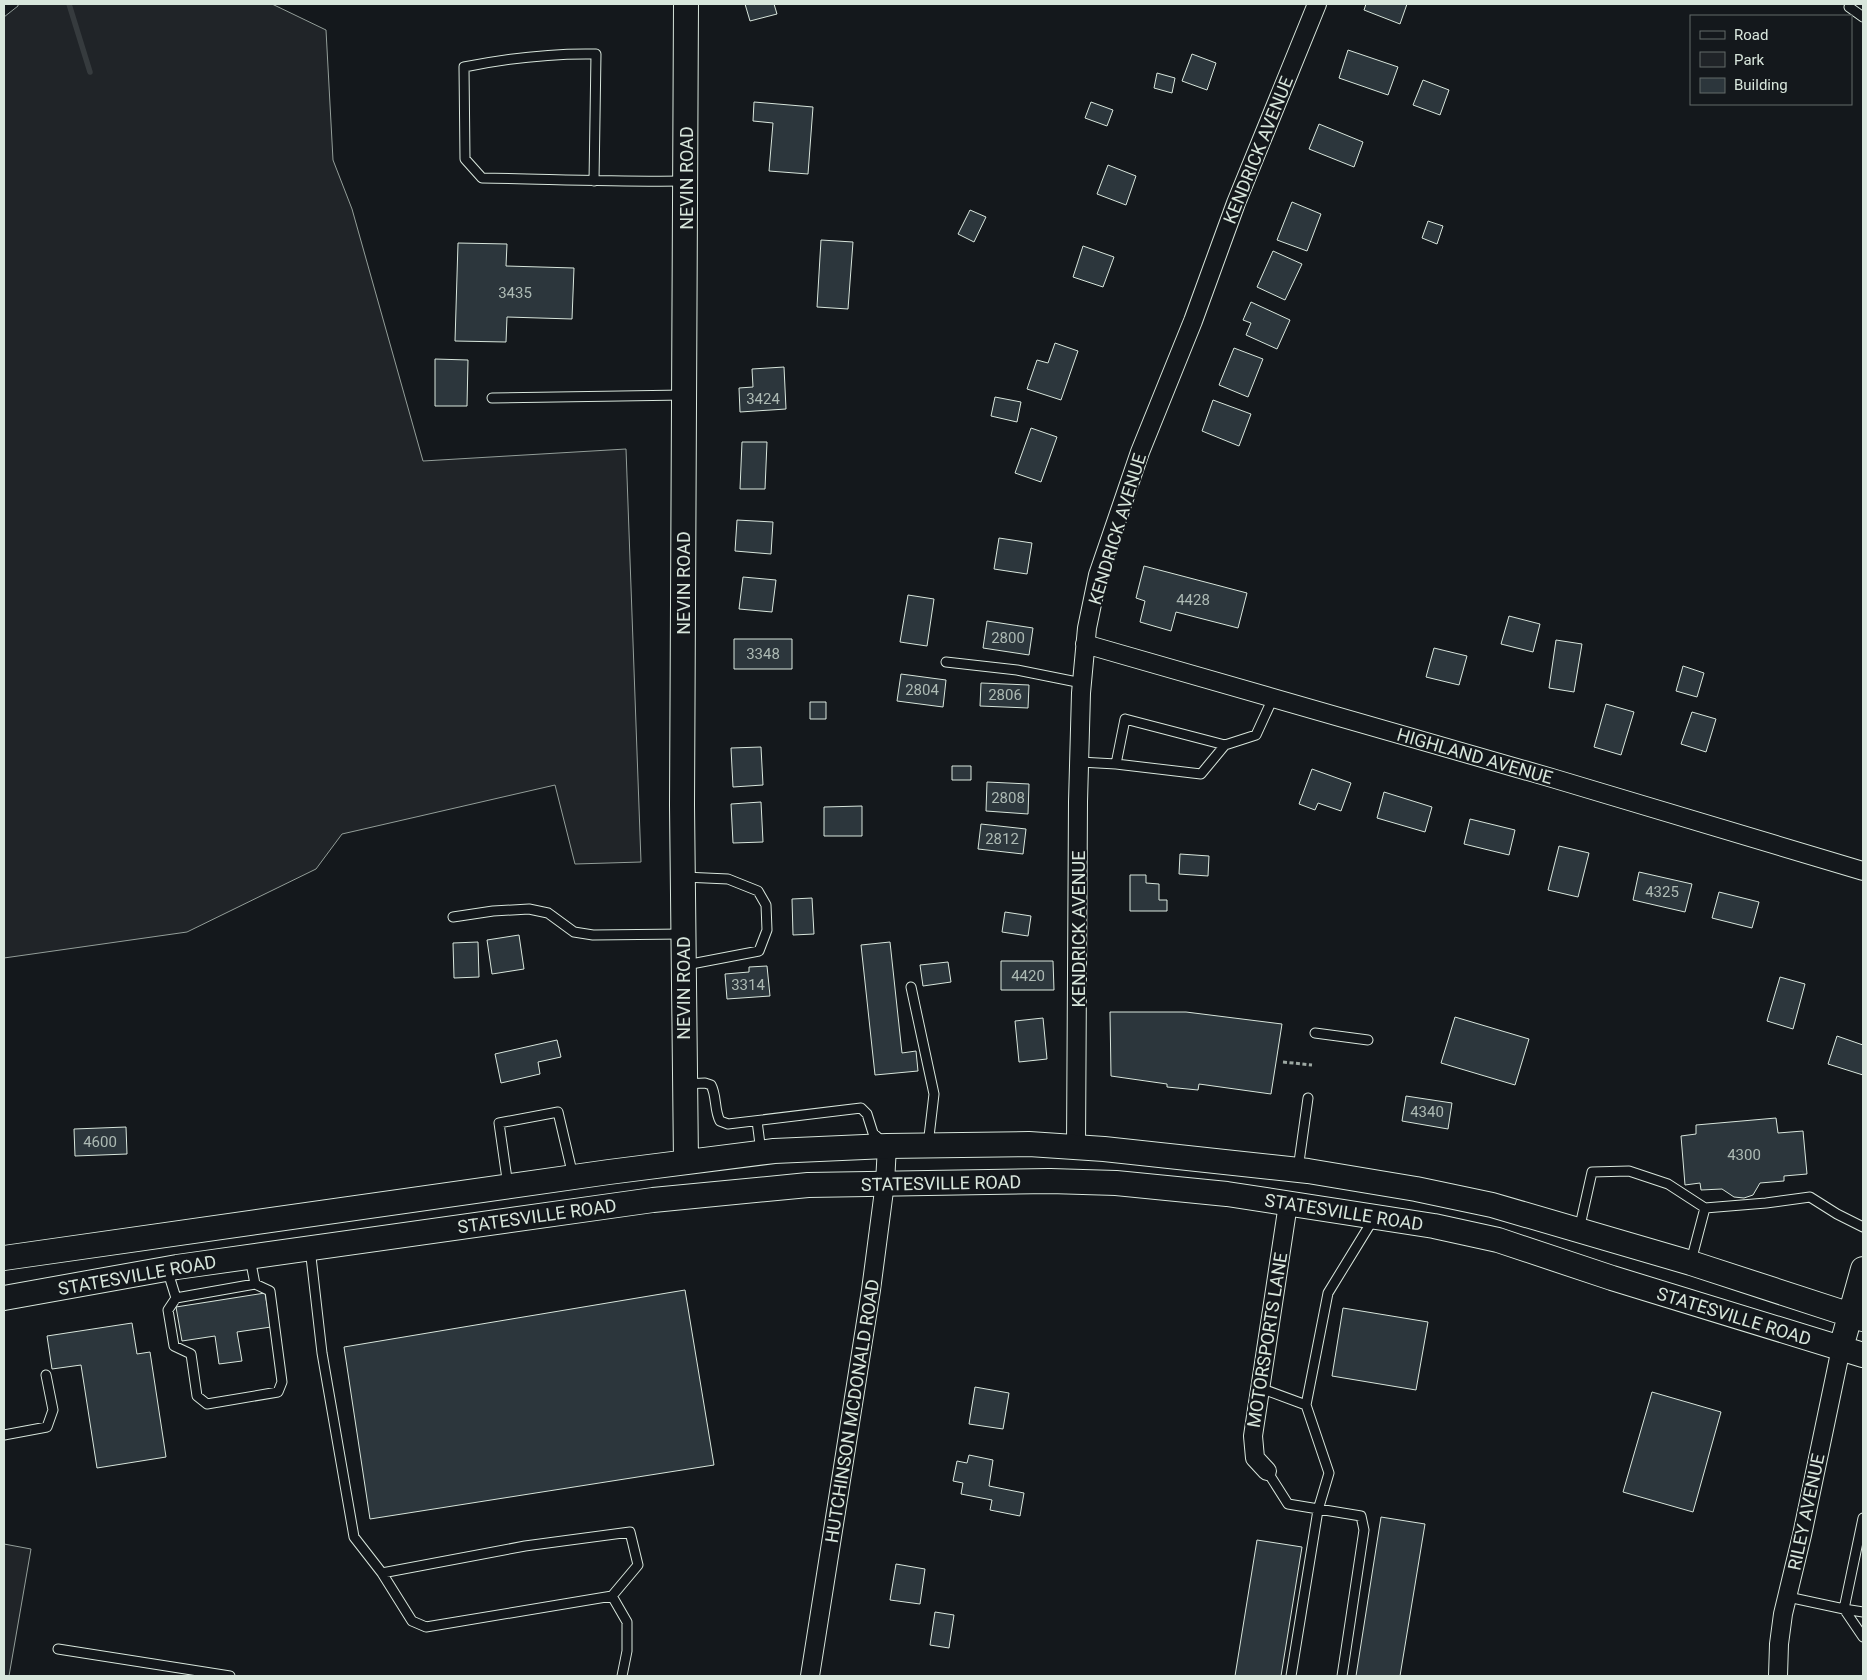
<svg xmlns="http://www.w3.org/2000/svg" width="1867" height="1680" font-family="Roboto,sans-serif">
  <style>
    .green { fill: #202428; stroke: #939e99 }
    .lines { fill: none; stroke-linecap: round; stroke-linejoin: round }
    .stream { stroke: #363b3e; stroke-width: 5.5 }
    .building { fill: #2c363c; stroke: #d8e6dc }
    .lane-casing { stroke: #d8e6dc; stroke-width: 11 }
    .street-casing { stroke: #d8e6dc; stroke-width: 20 }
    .secondary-casing { stroke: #d8e6dc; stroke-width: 26 }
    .path { stroke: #9da8a2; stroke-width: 3; stroke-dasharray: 4 2.5; stroke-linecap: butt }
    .lane { stroke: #14181c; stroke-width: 9 }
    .street { stroke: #14181c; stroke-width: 18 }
    .secondary { stroke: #14181c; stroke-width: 24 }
    .labels { text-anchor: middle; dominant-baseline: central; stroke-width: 4; stroke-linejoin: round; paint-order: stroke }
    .number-label { font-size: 15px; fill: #adbab4 }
    .street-label { font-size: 18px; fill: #d8e6dc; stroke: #14181c }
  </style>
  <rect width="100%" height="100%" fill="#14181c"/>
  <path class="green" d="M18,4H272L326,30L333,160L352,209L423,461L626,449L641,862L575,864L555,785L342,834L316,869L187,932L4,958V17L18,6Z
    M4,1544L31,1549L9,1676H4Z"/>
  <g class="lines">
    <path class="stream" d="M69,4L90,72"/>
  </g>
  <path class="building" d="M745,4H774L777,14L750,21Z
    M1366,4H1407L1400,24L1364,10Z
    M1348,50L1398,67L1388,95L1339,78Z
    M1192,54L1216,63L1207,90L1182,81Z
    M1157,73L1175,78L1172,93L1154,88Z
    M1423,80L1449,90L1440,115L1413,105Z
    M754,102L813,107L808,174L769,171L773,123L753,121Z
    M1091,102L1113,110L1107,126L1085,118Z
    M1319,124L1363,142L1354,167L1309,149Z
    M1108,165L1136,176L1126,205L1097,194Z
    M1292,202L1321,214L1307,251L1277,240Z
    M970,210L986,217L974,242L958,234Z
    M1428,221L1443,226L1437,244L1422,238Z
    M821,240L853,242L848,309L817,307Z
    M458,243L507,244L506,266L574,268L572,319L507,317L506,342L455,341Z
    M1083,246L1114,257L1103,287L1073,277Z
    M1273,251L1302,264L1285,300L1257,287Z
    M1251,302L1290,320L1277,349L1246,335L1251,323L1243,320Z
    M1055,343L1078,351L1061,400L1027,389L1037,360L1048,363Z
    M1234,348L1263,359L1248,397L1219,385Z
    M435,359L468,360L467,406H435Z
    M784,367L786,409L740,412L739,388L753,387L752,369Z
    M995,397L1021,402L1017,422L991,416Z
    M1213,400L1251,414L1239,446L1202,431Z
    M1031,428L1057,437L1041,482L1015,473Z
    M742,442H767L765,489H740Z
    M737,520L773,522L771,554L735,551Z
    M999,538L1032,543L1027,574L994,569Z
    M1144,566L1247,593L1238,628L1176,612L1171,631L1140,622L1145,601L1136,598Z
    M743,577L776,580L772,612L739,609Z
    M908,595L934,599L927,646L900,642Z
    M1509,616L1540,624L1533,652L1501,644Z
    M987,621L1033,628L1029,655L983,648Z
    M734,639H792V669H734Z
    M1556,640L1582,644L1574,692L1549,688Z
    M1434,648L1467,656L1459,685L1426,677Z
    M1683,666L1704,673L1697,697L1676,691Z
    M901,674L946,680L943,707L897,701Z
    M981,683L1029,685L1028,708L980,706Z
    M810,702H826V719H810Z
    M1606,704L1634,712L1621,755L1594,747Z
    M1692,712L1716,719L1706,752L1681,744Z
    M761,747L763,785L733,787L731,748Z
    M952,766H971V780H952Z
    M1312,769L1351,783L1341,811L1318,803L1315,810L1299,804Z
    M987,782L1029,784L1028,814L986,811Z
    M1384,792L1432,807L1425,832L1377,818Z
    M761,802L763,842L733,843L731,804Z
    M862,806V836H824V807Z
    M1470,819L1515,830L1509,855L1464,844Z
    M981,824L1026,829L1023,854L978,849Z
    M1559,846L1589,853L1578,897L1548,890Z
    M1180,854L1209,856L1208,876L1179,874Z
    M1639,872L1692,884L1685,912L1633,900Z
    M1130,875H1146V883L1159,884V900H1167V911H1130Z
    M1719,892L1759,902L1752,928L1712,918Z
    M812,898L814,934L793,935L792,899Z
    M1005,912L1031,916L1028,936L1002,932Z
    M519,935L524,969L492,974L487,940Z
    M478,942L479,977L454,978L453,943Z
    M890,942L902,1053L916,1051L918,1071L875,1075L861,945Z
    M1001,961H1053L1054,990H1001Z
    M948,962L951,982L923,986L920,965Z
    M767,966L770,996L727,999L725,974L749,972V967Z
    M1780,977L1805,984L1793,1029L1767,1021Z
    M1110,1012H1186L1282,1024L1271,1094L1199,1084L1198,1090L1167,1087V1084L1111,1076Z
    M1455,1017L1529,1039L1515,1085L1441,1063Z
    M1043,1018L1047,1059L1019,1062L1015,1021Z
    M1837,1036L1863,1045V1075L1828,1064Z
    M557,1040L561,1057L538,1062L540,1074L501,1083L495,1054Z
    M1406,1096L1452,1103L1448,1129L1402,1121Z
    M1776,1118L1778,1133L1803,1131L1807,1174L1784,1176V1181L1760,1183L1753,1195L1744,1198L1734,1197L1722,1189L1701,1190L1700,1183L1685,1185L1681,1136L1696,1134V1125Z
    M126,1127L127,1154L75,1156L74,1129Z
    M685,1290L714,1465L370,1519L344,1347Z
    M265,1293L271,1327L237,1332L242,1361L219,1364L215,1336L182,1341L176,1307Z
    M1343,1308L1428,1322L1416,1390L1332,1376Z
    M132,1323L137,1354L150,1352L166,1457L97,1468L81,1365L52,1369L47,1336Z
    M975,1387L1009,1393L1003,1429L969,1424Z
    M1652,1392L1721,1412L1693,1512L1623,1492Z
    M969,1455L993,1460L989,1486L1024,1493L1020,1516L990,1510L992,1500L961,1494L963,1483L953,1481L957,1461L967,1463Z
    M1381,1517L1425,1524L1400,1676H1356Z
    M1257,1540L1302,1547L1281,1676H1235Z
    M896,1564L925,1569L920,1604L890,1600Z
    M935,1612L954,1615L949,1648L930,1645Z"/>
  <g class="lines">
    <defs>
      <path id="lane" d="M1849,7L1863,17
        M594,181L596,54C550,53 509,58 464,67L465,159L482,178C549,179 616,182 683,181
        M492,398L684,395
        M946,662L1017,670L1082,683
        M1080,762L1116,764L1201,774L1225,745L1256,735L1273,698
        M1116,764L1125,719L1225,745
        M684,877L728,879L758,891L766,905L767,930L759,951L686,965
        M453,917L493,911L529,909L548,913L574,932L593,935L683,934
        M911,987L934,1094L928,1145
        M1315,1033L1368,1040
        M685,1084L705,1083L711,1085C717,1096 714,1110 720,1121L728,1124L861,1108L867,1114L873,1133L883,1142
        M757,1121L761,1152
        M1298,1169L1308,1098
        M508,1186L499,1123L558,1112L573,1176
        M1579,1230L1592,1172L1629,1171L1668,1184L1705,1208
        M310,1248L322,1353L354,1537L382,1573L412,1621L426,1627L612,1596L638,1565L630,1532L525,1546L382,1573
        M250,1258L255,1284
        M1691,1261L1705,1208L1766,1203L1810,1197L1837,1214L1863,1227
        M167,1269L176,1298L255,1284L270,1291L282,1382L278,1392L207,1404L197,1396L191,1354L174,1346L168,1310L176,1298
        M1260,1388L1306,1405L1329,1473L1318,1510L1291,1676
        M1306,1405L1328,1293L1374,1218
        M4,1435L47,1427L53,1410L46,1375
        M1267,1471L1288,1504L1361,1516L1364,1530L1342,1676
        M1863,1518L1844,1609L1863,1612
        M612,1596L627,1622V1651L622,1676
        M1788,1597L1844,1609L1863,1637
        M58,1649L230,1676"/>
      <path id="street" d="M1085,644L1552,778L1863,871
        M1076,1147L1078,802L1081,693L1087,628L1098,575L1140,452L1193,321L1236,203L1317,4
        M1267,1471L1255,1458L1253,1436L1288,1204
        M810,1676L871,1290L885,1183L887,1146
        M1778,1676L1779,1644L1783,1614L1802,1535L1841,1348"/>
      <path id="secondary" d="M686,1162L682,805L686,4
        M4,1258L609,1172L774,1151L887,1146L1029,1144L1104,1149L1308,1171L1416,1189L1492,1205L1691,1263L1863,1319
        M4,1298L177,1267L653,1200L808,1185L1050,1181L1116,1183L1227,1194L1434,1226L1498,1240L1612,1278L1863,1355
        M1841,1348L1863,1269"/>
    </defs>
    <use href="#lane" class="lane-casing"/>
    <use href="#street" class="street-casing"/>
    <use href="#secondary" class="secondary-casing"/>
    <path class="path" d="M1283,1062L1312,1065"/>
    <use href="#lane" class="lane"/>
    <use href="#street" class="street"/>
    <use href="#secondary" class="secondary"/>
  </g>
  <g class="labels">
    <g class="number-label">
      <text x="515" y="293">3435</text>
      <text x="763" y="399">3424</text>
      <text x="1193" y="600">4428</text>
      <text x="1008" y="638">2800</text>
      <text x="763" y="654">3348</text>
      <text x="922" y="690">2804</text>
      <text x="1005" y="695">2806</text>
      <text x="1008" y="798">2808</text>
      <text x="1002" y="839">2812</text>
      <text x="1662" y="892">4325</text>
      <text x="1028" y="976">4420</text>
      <text x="748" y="985">3314</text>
      <text x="1427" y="1112">4340</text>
      <text x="100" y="1142">4600</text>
      <text x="1744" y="1155">4300</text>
    </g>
    <g class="street-label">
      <text transform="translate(1258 150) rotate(-68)">KENDRICK AVENUE</text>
      <text transform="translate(686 178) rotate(-90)">NEVIN ROAD</text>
      <text transform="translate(1117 529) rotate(-73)">KENDRICK AVENUE</text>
      <text transform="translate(683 583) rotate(-90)">NEVIN ROAD</text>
      <text transform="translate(1475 756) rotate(16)">HIGHLAND AVENUE</text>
      <text transform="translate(1078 929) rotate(-90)">KENDRICK AVENUE</text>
      <text transform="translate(683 988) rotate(-90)">NEVIN ROAD</text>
      <text transform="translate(941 1183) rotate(-1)">STATESVILLE ROAD</text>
      <text transform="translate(1344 1212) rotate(9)">STATESVILLE ROAD</text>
      <text transform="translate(537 1216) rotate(-8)">STATESVILLE ROAD</text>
      <text transform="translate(137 1275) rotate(-10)">STATESVILLE ROAD</text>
      <text transform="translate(1734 1316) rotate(17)">STATESVILLE ROAD</text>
      <text transform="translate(1267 1340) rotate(-81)">MOTORSPORTS LANE</text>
      <text transform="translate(852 1411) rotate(-81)">HUTCHINSON MCDONALD ROAD</text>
      <text transform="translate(1806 1512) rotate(-78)">RILEY AVENUE</text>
    </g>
  </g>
  <rect width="1867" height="1680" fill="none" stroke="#d8e6dc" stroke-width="10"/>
  <rect x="1690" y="15" width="162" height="90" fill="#14181c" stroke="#626a69"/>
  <rect x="1700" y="31" width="25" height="8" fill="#14181c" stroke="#626a69"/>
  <text x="1734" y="40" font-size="15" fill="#d8e6dc">Road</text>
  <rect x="1700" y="52" width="25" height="15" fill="#202428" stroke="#626a69"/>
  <text x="1734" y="65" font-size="15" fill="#d8e6dc">Park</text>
  <rect x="1700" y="78" width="25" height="15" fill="#2c363c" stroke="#626a69"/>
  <text x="1734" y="90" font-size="15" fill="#d8e6dc">Building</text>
</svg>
